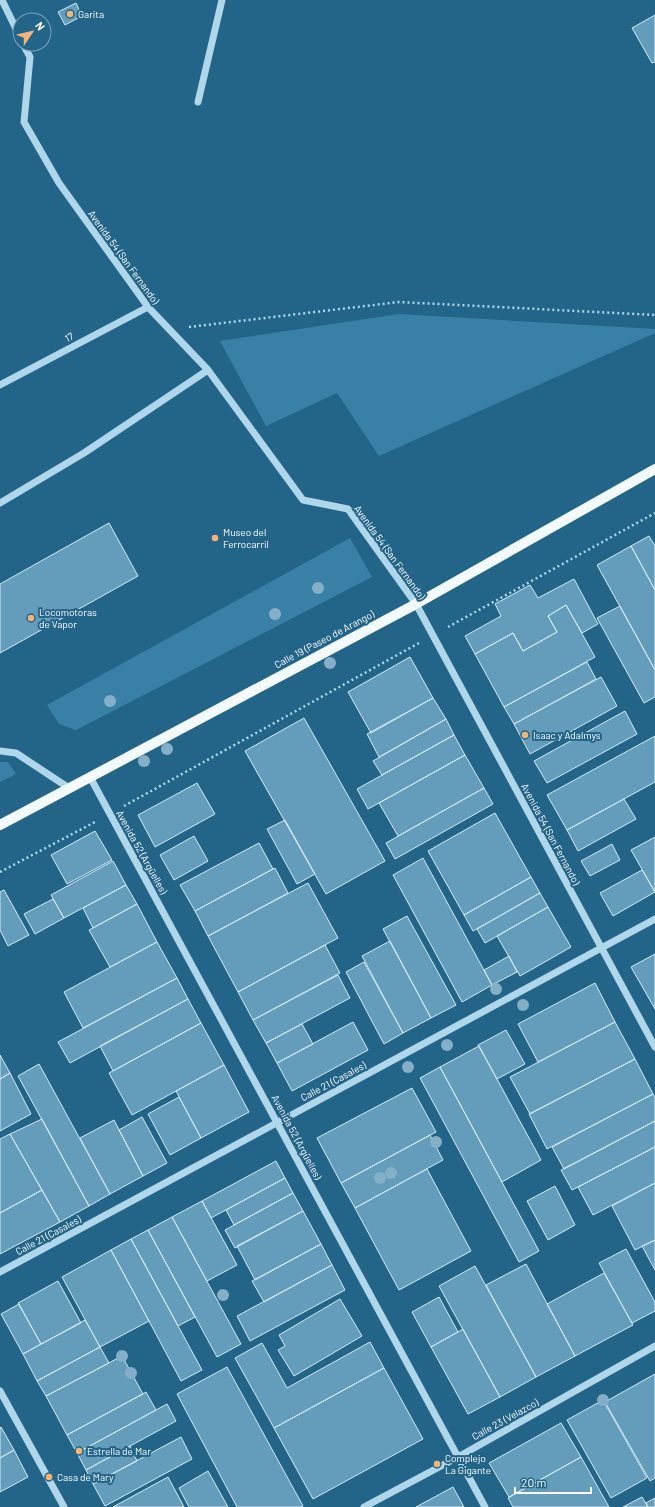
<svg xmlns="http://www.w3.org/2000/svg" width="655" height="1507" font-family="Barlow,sans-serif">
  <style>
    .green { fill: #3880a6 }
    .building { fill: #649dbb; stroke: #d4ebf7 }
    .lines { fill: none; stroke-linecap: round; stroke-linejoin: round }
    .path { stroke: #b0d6ea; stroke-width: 2.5; stroke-dasharray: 2 3; stroke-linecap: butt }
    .minor { stroke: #b0d6ea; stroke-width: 7 }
    .major { stroke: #f3fafe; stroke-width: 10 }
    .tree { fill: #84afc6 }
    .poi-dot { fill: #f5b473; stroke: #236589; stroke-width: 1.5 }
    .labels { text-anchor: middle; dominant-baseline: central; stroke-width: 4; stroke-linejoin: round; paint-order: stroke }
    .poi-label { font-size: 10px; fill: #fff; stroke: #236589; text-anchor: start }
    .street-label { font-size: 10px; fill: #fff; stroke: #236589 }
  </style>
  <rect width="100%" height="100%" fill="#236589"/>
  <path class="green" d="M399,314L655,329V333L379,456L337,393L266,426L220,341Z
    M350,538L372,577L76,730L59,724L47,705Z
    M0,762H8L16,774L0,782Z"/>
  <path class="building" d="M76,3L82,16L65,25L58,12Z
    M655,15V62L652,63L632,28Z
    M109,523L138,576L0,653V584Z
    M649,536L655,546V590L631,546Z
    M631,546L655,590V670L597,565Z
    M574,579L598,624L582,633L566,605L548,616L557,632L523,651L513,633L475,654L465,636L501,616L495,604L530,585L538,598Z
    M566,605L595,657L504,707L475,654L513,633L523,651L557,632L548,616Z
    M620,606L655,670V697L644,703L597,618Z
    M410,657L433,698L371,733L348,692Z
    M587,662L596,679L514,724L504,707Z
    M601,677L617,706L530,754L514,724Z
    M433,698L446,719L379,757L367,734Z
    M625,711L637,734L547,783L534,761Z
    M304,718L385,861L326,894L245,751Z
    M446,719L454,735L382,775L373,761Z
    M454,735L465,755L368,809L357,789Z
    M655,736V782L567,830L547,795Z
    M465,755L484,788L398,836L379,803Z
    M197,783L215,814L155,847L138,815Z
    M484,788L493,804L395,859L386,843Z
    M624,799L636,819L578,851L567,830Z
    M495,813L531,877L464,915L428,851Z
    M285,820L315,874L297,884L267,829Z
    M95,831L112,860L67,884L51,855Z
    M194,836L208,861L174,880L160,855Z
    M655,837V892L631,850Z
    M259,843L273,869L195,911L180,885Z
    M612,844L620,860L590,876L581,861Z
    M423,858L492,985L462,1002L393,875Z
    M113,861L126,885L64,918L51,895Z
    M275,868L288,893L208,936L195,911Z
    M642,870L655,892L613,916L600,893Z
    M531,877L540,893L473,931L464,915Z
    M308,883L338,938L238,992L208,936Z
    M126,885L137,904L93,928L83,908Z
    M4,890L29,935L8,946L0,930V892Z
    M540,893L548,907L485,943L477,929Z
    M53,899L64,918L35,934L24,914Z
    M137,904L157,942L110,967L89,930Z
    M548,907L571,947L520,976L497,936Z
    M407,916L456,1005L431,1018L383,929Z
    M390,941L431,1018L403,1033L362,956Z
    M157,942L177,978L83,1028L64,992Z
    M325,945L340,973L253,1020L238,992Z
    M655,954V1009L631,967Z
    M509,956L517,972L492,985L484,970Z
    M364,962L403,1033L384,1044L346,972Z
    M338,975L350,998L266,1043L253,1020Z
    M177,978L188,999L70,1063L58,1042Z
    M595,983L615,1022L538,1062L518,1024Z
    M188,999L201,1023L113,1071L100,1046Z
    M353,1022L368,1050L292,1091L277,1063Z
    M615,1022L635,1059L530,1114L510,1077Z
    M201,1023L224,1065L132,1115L109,1073Z
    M302,1024L313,1044L277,1063L266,1043Z
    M506,1030L525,1064L497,1079L478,1045Z
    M479,1046L541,1160L502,1182L440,1067Z
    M0,1055L10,1073L0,1079Z
    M635,1059L653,1094L547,1149L529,1114Z
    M39,1064L110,1194L89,1206L18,1076Z
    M224,1065L249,1112L201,1138L176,1091Z
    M440,1067L539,1251L519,1262L420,1078Z
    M10,1073L31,1114L0,1131V1079Z
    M412,1088L436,1132L341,1183L317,1138Z
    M653,1094L655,1097V1121L564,1169L552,1147Z
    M179,1097L201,1138L170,1155L148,1114Z
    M142,1117L167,1163L143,1176L119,1130Z
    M42,1119L89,1206L60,1222L10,1134Z
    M114,1120L143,1176L110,1194L80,1138Z
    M655,1121V1147L572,1190L561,1170Z
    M10,1134L42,1190L0,1213V1139Z
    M430,1135L443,1160L355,1208L341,1183Z
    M655,1147V1183L593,1215L578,1187Z
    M276,1161L285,1178L211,1218L202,1201Z
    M427,1169L471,1251L399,1290L355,1208Z
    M285,1178L293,1193L234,1225L226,1210Z
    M655,1183V1240L635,1250L612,1206Z
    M555,1186L575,1225L548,1240L527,1201Z
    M42,1190L60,1222L0,1254V1213Z
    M293,1193L303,1211L235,1248L225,1230Z
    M202,1201L237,1265L207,1281L172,1217Z
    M303,1211L321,1244L255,1280L237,1246Z
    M172,1217L241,1344L217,1357L148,1230Z
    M148,1230L195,1317L178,1326L131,1239Z
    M131,1239L202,1370L181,1381L111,1250Z
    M655,1240V1270L642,1246Z
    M321,1244L332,1265L264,1302L252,1281Z
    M626,1249L655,1302V1311L632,1323L599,1263Z
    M111,1250L149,1321L100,1347L62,1277Z
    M526,1264L575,1356L536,1377L486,1285Z
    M332,1265L345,1290L250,1341L237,1316Z
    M475,1266L536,1377L500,1397L439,1286Z
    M604,1273L633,1325L575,1356L547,1304Z
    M58,1281L81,1323L41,1344L18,1303Z
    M439,1297L458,1332L431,1347L412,1312Z
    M340,1299L362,1336L294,1376L278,1350L285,1346L279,1335Z
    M19,1304L41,1344L23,1354L1,1314Z
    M85,1320L100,1347L37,1381L23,1354Z
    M463,1329L500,1397L468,1414L431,1347Z
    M370,1342L384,1368L274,1428L235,1358L262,1343L287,1388Z
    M100,1347L109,1363L46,1396L37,1381Z
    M122,1356L143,1394L67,1435L46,1396Z
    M227,1367L303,1506L300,1507H237L177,1394Z
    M384,1368L423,1439L313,1499L274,1428Z
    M655,1374V1478L650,1481L605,1402Z
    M146,1392L156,1410L77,1453L67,1435Z
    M603,1400L647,1478L611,1498L567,1420Z
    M167,1404L176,1421L86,1470L77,1453Z
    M561,1423L581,1457L509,1497L489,1463Z
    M1,1427L14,1450L0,1458V1428Z
    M181,1437L192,1459L105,1506L93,1484Z
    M130,1446L137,1461L93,1484L86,1470Z
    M14,1450L28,1477L0,1492V1458Z
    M581,1457L609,1507H513L508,1498Z
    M208,1471L228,1507H189L179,1488Z
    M168,1477L184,1507H113Z
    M453,1487L464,1507H416Z
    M642,1497L648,1507H623Z
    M655,1498V1507H648L646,1503Z"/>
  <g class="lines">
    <path class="path" d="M189,327L399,302L655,315
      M448,627L655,513
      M124,806L419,643
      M0,872L95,822"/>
    <path class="minor" d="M2,0L20,37
      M23,44L30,57L24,122L59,183L148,307L208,370L303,500L348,509L416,604L655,1047
      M198,102L222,0
      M0,385L148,307
      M0,503L84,453L208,370
      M0,751L16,753L69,788
      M90,777L485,1507
      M0,1272L655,919
      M0,1391L64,1507
      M364,1507L458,1457L655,1346"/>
    <path class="major" d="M0,825L416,604L655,469"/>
  </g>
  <g class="tree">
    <circle cx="318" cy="588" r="6"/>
    <circle cx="275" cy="614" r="6"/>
    <circle cx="330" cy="663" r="6"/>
    <circle cx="110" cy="701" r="6"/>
    <circle cx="167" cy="749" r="6"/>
    <circle cx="144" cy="761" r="6"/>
    <circle cx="496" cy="989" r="6"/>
    <circle cx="523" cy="1005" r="6"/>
    <circle cx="447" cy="1045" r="6"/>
    <circle cx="408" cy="1067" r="6"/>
    <circle cx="436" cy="1142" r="6"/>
    <circle cx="391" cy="1173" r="6"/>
    <circle cx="380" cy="1178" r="6"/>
    <circle cx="223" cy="1295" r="6"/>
    <circle cx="122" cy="1356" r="6"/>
    <circle cx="131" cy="1373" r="6"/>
    <circle cx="603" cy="1400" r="6"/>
  </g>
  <g class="poi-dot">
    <circle cx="70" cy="14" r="4"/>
    <circle cx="215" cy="538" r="4"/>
    <circle cx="31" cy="618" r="4"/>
    <circle cx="525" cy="735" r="4"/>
    <circle cx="79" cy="1451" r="4"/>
    <circle cx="437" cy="1464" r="4"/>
    <circle cx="49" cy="1477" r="4"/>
  </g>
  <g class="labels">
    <g class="poi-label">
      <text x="78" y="14">Garita</text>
      <text x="223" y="532">Museo del<tspan x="223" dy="12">Ferrocarril</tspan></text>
      <text x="39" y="612">Locomotoras<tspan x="39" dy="12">de Vapor</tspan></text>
      <text x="533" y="735">Isaac y Adalmys</text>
      <text x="87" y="1451">Estrella de Mar</text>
      <text x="445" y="1458">Complejo<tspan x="445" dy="12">La Gigante</tspan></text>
      <text x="57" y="1477">Casa de Mary</text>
    </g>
    <g class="street-label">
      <text transform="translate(124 257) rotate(54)">Avenida 54 (San Fernando)</text>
      <text transform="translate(69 337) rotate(-28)">17</text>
      <text transform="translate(390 552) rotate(54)">Avenida 54 (San Fernando)</text>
      <text transform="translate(324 639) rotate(-28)">Calle 19 (Paseo de Arango)</text>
      <text transform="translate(551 834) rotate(62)">Avenida 54 (San Fernando)</text>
      <text transform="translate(142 852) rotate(61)">Avenida 52 (Argüelles)</text>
      <text transform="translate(333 1081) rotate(-28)">Calle 21 (Casales)</text>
      <text transform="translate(297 1137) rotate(62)">Avenida 52 (Argüelles)</text>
      <text transform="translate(48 1235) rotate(-28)">Calle 21 (Casales)</text>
      <text transform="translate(505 1419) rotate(-29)">Calle 23 (Velazco)</text>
    </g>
  </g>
  <g transform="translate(32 32) rotate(55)"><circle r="19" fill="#236589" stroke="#7ba3b8"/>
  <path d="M0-3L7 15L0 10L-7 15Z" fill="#f5b473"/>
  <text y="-6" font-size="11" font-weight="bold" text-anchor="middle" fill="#ffffff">N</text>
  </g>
  <path d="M515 1487v6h76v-6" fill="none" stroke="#ffffff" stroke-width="2"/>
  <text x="521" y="1487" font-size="12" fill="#ffffff" stroke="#236589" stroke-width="3" paint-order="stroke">20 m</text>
</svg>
